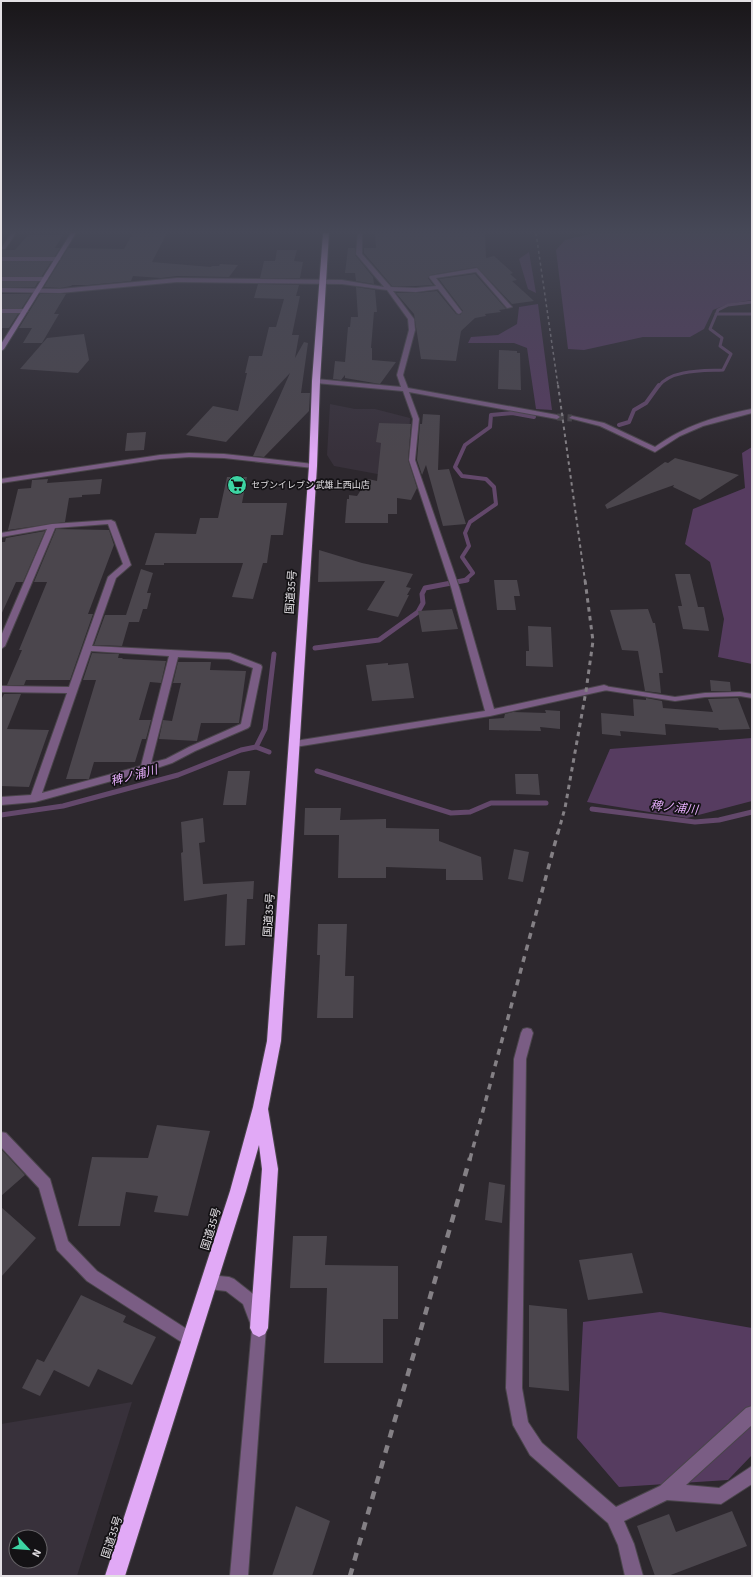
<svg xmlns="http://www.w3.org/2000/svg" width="753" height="1577" font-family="'Source Sans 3','Noto Sans JP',sans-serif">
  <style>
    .built { fill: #38313b; fill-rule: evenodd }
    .green { fill: #563c60 }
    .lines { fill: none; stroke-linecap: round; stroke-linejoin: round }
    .stream-far2 { stroke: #63486b; stroke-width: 3 }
    .stream-far1 { stroke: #63486b; stroke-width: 4 }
    .stream { stroke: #63486b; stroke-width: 5 }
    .building { fill: #4b464d }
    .street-tunnel { stroke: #484449; stroke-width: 7; stroke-dasharray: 7 3.5; stroke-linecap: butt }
    .lane-casing { stroke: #4a454b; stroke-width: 2 }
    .street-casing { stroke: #4a454b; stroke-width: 2 }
    .secondary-casing { stroke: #4a454b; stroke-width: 2 }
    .highway-casing { stroke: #4a454b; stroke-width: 2 }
    .lane { fill: #7a5d84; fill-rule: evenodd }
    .street { fill: #7a5d84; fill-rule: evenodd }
    .secondary { fill: #a679b7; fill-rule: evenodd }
    .highway { fill: #e1a9f6; fill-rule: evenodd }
    .rail-far4 { stroke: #848085; stroke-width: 1.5; stroke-dasharray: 3 3; stroke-linecap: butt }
    .rail-far3 { stroke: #848085; stroke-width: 2; stroke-dasharray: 3.5 3.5; stroke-linecap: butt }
    .rail-far2 { stroke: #848085; stroke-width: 3; stroke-dasharray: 4.5 4.5; stroke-linecap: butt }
    .rail-far1 { stroke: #848085; stroke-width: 3.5; stroke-dasharray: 6 6; stroke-linecap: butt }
    .rail { stroke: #848085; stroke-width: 4.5; stroke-dasharray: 8 8; stroke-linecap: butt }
    .labels { text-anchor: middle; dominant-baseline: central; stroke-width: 3.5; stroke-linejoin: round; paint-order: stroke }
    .far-poi-label { font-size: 9px; fill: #e3e0e4; stroke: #141215; text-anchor: start }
    .street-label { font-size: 11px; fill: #e3e0e4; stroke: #141215 }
    .water-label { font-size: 12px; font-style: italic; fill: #e5adfb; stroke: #141215 }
  </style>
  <rect width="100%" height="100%" fill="#2d282e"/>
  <path class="built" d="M330,404L355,409H375L410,418L408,460L415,481L334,466L327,455Z
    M132,1402L77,1576H1V1424ZM16,1537H40V1561H16Z"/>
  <path class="green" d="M594,233H752V300L728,304L713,310L704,329L690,337H643L584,350L568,349L556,250L565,240Z
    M529,252L536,293L528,289L519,259Z
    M538,304L552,410L536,409L527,348L514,343H468L471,337L498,335L517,324L519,307Z
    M752,447V664L718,657L724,619L710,562L685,544L693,509L745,488L742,453Z
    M752,738V801L687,818L587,802L610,749Z
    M660,1312L752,1328V1455L728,1480L619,1487L577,1438L583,1322Z"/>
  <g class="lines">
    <path class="stream-far2" d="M716,314H752
      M659,386C671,369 705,371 723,370L731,354L720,346L722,338L710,329L718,310L728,305L752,302"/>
    <path class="stream-far1" d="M619,425L629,422L634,410L646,403L659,385
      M464,581L473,573L462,557L469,546L465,533L470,522L496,504L494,487L486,479L462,476L455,467L465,445L490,427L491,415L512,413L534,417"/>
    <path class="stream" d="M315,648L379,640L418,612L423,603L422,594L425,588L467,580
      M256,747L265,729L274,654
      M317,771L451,813L470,812L491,803H546
      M592,809L695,822L719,820L752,812
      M1,815L63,806L178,775L241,750L256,747L269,752"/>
  </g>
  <path class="building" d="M133,233H167L152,262L211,267L212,266H219L220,264L238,265L229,277L177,276L161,278L133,276L131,281L88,285H72L71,286L60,288L44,287L68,248L124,249Z
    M375,233H485L486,258L494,256L513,273L510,274L517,280L512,281L534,301L512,304L477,267L430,275L428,278L433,285L416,286H392L364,253V248H376Z
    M28,235H63L55,248H60L55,256H1V250H15Z
    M348,248H355V255L373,277L374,284L356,281L355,273H345Z
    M277,250H297L294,261L303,262L300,278H260L264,261H275Z
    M1,262H51L42,276H1Z
    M475,274L506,309L499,310L501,312L485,314L486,316L475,318L461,331L456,361L421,359L414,314L396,293H416L437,291L456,314L460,315L463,311L439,279Z
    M1,282H38L35,287H1Z
    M258,284L299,285L296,296H300L292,335H299L295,358L304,342L308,343L301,393H310L309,411L264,457L253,456L290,373L226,442L186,435L213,406L238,411L247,373H245L249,356H262L269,327H276L284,299L254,298Z
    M356,287L375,290L377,312H374L371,348H372V360L396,362L380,384L345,378V375L341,380L333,379L335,361L345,362L348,327H350L351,317H358Z
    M1,294H31L22,308H1Z
    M40,294H66L54,314H59L42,343H23L32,328H19Z
    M1,314H18L9,328H1Z
    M84,334L89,360L78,373L20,369L47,338Z
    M499,350L517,351V353H520L521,390L498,389Z
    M423,414L440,415L438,470L449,469L466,524L443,526L426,465L422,475L417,460L420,424H422Z
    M379,423L411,424L408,460L417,488L411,500L397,498V514H388V523H345L347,499H349V495L357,496L368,479L377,481L381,443L376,442Z
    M146,432L144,450L125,451L127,433Z
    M675,458L739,475L700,500L673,487L674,485L607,509L605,505L665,462L668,463Z
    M227,477H247L242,503H287L283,535H271L267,563H263L253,599L232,597L243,563H164V565H145L155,533L196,534L200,518H218Z
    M48,479L47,483L102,479L100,494L82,495V497L69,498L65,522L8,530L18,489L31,488L32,480Z
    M56,529L109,530L114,545L88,614H93L70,680H26L24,685H7L22,650H19L47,582H34Z
    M45,531L23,582H16L1,615V542H5L6,538Z
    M319,550L362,563L413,574L406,587L411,588L407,595H409L398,617L367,610L385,581L318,582Z
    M141,569L153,573L147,593H151L147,609H143L139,622H129L122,646L94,645L105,615H126Z
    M675,574H690L698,607H704L709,631L683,629L678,606H682Z
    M494,580H517L520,596H514L516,610H497Z
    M452,609L458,629L422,632L418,611Z
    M648,609L653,623H655L660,651L663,673H659L661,693L645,691L638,651L622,650L610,610Z
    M528,626L551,627L553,667L526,666V651H529Z
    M92,653L119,654L118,658H123L122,659L166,661L161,683L150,682L139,720H151L146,739H142L135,762H94L89,779H66L96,680H83Z
    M178,662H211L210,670L246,671L239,723H201L197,741L159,739L163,720L172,721L181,683H173Z
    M388,663V665L408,663L414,698L372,701L366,665Z
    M710,680L730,682L731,691H711Z
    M4,694H21L7,729L49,730L29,787L1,786V700Z
    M646,698L662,701L663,708L713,712L708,699L738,698L750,729L719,730L718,728L665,724L666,735L620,731L621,736L602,734L601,713L634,716L633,699L646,700Z
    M545,710L560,711V729L540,727L541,731L489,730V719L504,718L505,714L513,712L546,713Z
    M228,771H250L246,805H223Z
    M515,774H538L540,795L516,794Z
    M305,808H341L340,820L386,819V828L439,829V841L481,857L483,880H446V869L386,867V878H338L339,835H304Z
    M203,818L205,842L199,843L203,884L254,881L253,899H247L245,945L225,946L227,894L184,901L181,853L183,852L181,822Z
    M514,849L529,852L523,882L508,879Z
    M318,924H347L345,976H354L353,1018H317L320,955H317Z
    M157,1125L210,1131L188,1216L154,1212L158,1196L126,1192L120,1226H78L92,1157L148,1158Z
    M1,1149L25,1175L1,1196Z
    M489,1182L505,1185L502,1223L485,1220Z
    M1,1207L36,1238L1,1277Z
    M293,1236H327L325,1265L398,1266V1319H383V1363H324L327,1288H290Z
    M632,1253L643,1293L588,1300L579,1260Z
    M81,1295L126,1316L123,1322L156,1337L132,1385L98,1369L89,1387L54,1370L40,1396L22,1388L37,1359L44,1362Z
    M529,1305L567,1309L569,1391L529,1387Z
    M296,1506L330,1521L312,1576H272Z
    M732,1511L747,1546L668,1576H655L637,1526L669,1514L676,1532Z"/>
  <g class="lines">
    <path class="street-tunnel" d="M557,417L572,418"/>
    <defs>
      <path id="lane" d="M601,686H604L675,697L705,693L740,692L752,694V698L740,696L705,697L675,701L604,690H601L600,688Z"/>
      <path id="street" d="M11,233H16L5,249H1Z
        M358,233H362V254L391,287L416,288L436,286L429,277L430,276L477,268L512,307L507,308L476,272L436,278L462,312L459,314L457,313L438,289L416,292L393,291L414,319L415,330L403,375L408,388L557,415L560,417L557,419L409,392L419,419L415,460L459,587L494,709L604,685L607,686L609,688L607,690L490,716L295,747L292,746L290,744L295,741L485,711L451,587L409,460L413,419L403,391L316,383L313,381L316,379L401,387L397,375L409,330L408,319L387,290L342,284L177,282L60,293L1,292V288L60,289L177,278L342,280L384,287L356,254Z
        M1,257H58L61,259L58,261H1Z
        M1,277H45L48,279L45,281H1Z
        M1,309H25L28,311L25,313H1Z
        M752,409V413L703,426L680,436L655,452L600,426L569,418L572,416L604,423L655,447C684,426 716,416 752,409Z
        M189,453L224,454L313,464L317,466L313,468L224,458L189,457L160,459L1,483V479L160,455Z
        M111,520L115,522L131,565L116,578L92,646L230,653L261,665L262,667L250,726L248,728L195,751L172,763L148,771L35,802L1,805V797L31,795L67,693L1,692V686L69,687L108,577L123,564L108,524L55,528L5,646L1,649V636L47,529L1,537V533L52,524ZM91,651L169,656L141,766L42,793ZM178,657L229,659L253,668L241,724L189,747L166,759L151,763Z
        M527,1028L531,1029L533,1033L526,1059L522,1388L528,1422L542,1443L616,1507L660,1486L746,1408L752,1406V1425L686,1485L719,1488L752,1466V1484L721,1504L667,1500L624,1521L634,1544L643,1576H625L618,1545L608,1523L530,1455L513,1425L506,1388L514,1059L521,1033L523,1029Z
        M1,1132L6,1133L50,1179L68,1241L97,1271L196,1335L199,1340L196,1345L191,1348L186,1345L87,1281L57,1250L39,1188L1,1147Z
        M209,1275L229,1277L234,1279L253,1294L266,1328L248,1576H230L252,1328L243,1304L226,1291L209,1289L204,1287L202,1282L204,1277Z"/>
      <path id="secondary" d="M71,233H76L4,349L1,351V344Z"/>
      <path id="highway" d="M323,233H329L320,381L317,466L281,1041L268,1109L278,1169L268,1328L265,1334L259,1337L253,1334L250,1328L262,1169L259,1145L246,1191L125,1576H105L230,1191L253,1107L267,1041L309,466L312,381Z"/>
    </defs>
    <use href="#lane" class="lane-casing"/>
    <use href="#street" class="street-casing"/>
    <use href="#secondary" class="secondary-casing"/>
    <use href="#highway" class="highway-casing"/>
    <use href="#lane" class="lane"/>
    <use href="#street" class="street"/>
    <use href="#secondary" class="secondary"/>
    <use href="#highway" class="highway"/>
    <path class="rail-far4" d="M536,233L558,386"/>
    <path class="rail-far3" d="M558,385L585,581"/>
    <path class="rail-far2" d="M558,833L565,808L586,691L593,641L585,580"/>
    <path class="rail-far1" d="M470,1159L558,832"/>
    <path class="rail" d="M350,1576L470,1158"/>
  </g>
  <linearGradient id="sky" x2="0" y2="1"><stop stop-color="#191619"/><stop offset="0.51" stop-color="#464857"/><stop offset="1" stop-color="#464857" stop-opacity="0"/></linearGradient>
  <rect width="753" height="454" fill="url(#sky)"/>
  <defs>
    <symbol id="supermarket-disc" viewBox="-11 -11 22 22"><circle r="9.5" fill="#3dd4a3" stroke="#141215"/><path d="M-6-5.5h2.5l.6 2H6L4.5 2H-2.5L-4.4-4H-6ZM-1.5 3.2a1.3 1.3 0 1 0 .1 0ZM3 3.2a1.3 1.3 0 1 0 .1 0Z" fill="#111"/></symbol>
  </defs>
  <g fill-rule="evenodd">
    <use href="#supermarket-disc" x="226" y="474" width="22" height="22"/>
  </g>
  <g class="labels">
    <g class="far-poi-label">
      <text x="251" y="485">セブンイレブン 武雄上西山店</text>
    </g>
    <g class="street-label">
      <text transform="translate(291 592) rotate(-86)">国道35号</text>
      <text transform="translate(269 915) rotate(-86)">国道35号</text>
      <text transform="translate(211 1229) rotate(-73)">国道35号</text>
      <text transform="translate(112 1537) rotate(-72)">国道35号</text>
    </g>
    <g class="water-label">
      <text transform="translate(134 776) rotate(-15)">稗ノ浦川</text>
      <text transform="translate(674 808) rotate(6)">稗ノ浦川</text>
    </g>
  </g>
  <rect width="753" height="1577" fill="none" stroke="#e3e0e4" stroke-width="4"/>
  <g transform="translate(28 1549) rotate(116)"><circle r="19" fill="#141215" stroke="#676468"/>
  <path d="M0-3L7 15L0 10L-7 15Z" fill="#3dd4a3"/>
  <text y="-6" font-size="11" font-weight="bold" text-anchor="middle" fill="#e3e0e4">N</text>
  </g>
</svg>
